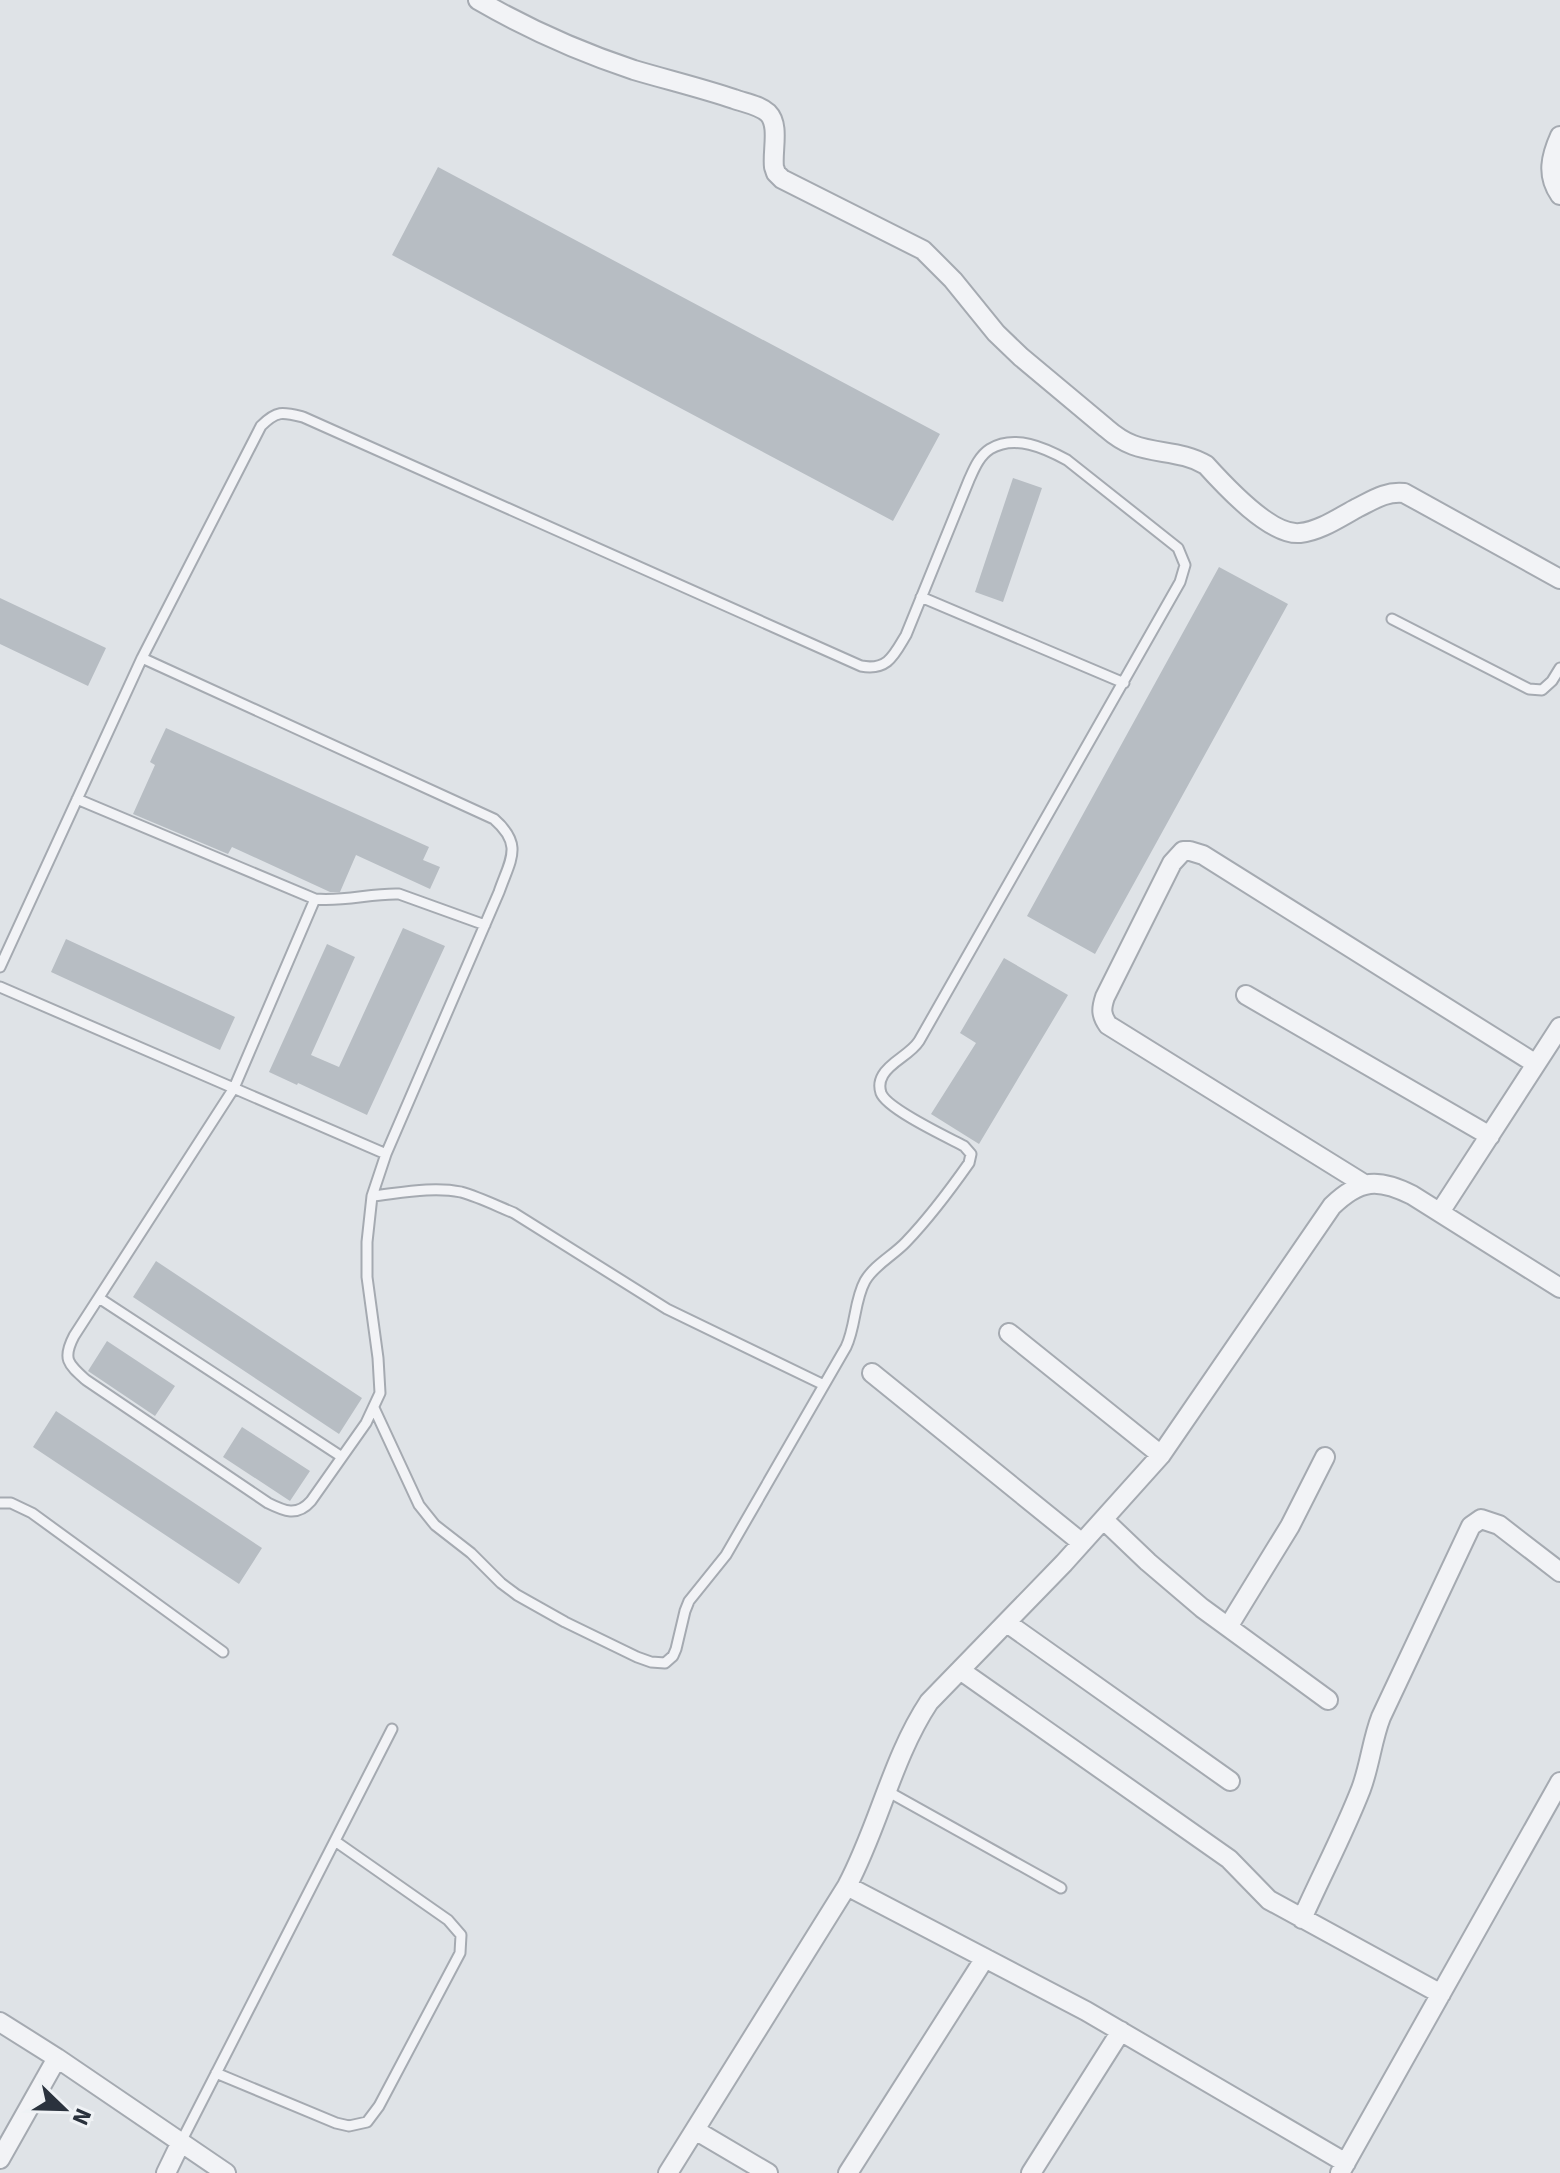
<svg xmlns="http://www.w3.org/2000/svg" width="1560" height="2173" font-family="Signika,sans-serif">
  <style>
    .building { fill: #b7bdc3 }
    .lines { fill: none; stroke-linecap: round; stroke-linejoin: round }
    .service-casing { stroke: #a5aab1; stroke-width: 13 }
    .minor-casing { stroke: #a5aab1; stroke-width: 22 }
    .service { stroke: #f2f3f6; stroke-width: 9 }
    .minor { stroke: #f2f3f6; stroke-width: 18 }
  </style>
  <rect width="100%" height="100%" fill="#dfe3e7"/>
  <path class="building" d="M438,167L940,434L893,521L392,255Z
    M1013,478L1042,488L1003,602L975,592Z
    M1219,567L1288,604L1095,954L1027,916Z
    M0,598L106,648L88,686L0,644Z
    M166,728L429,847L423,860L440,867L430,889L356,855L340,892H330L232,847L228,854L133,814L155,765L150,762Z
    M403,928L445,946L367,1115L298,1083L297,1085L269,1072L327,944L355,957L311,1055L339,1067Z
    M66,939L235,1017L220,1050L51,972Z
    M1004,958L1068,995L979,1144L931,1114L976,1043L960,1033Z
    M156,1261L362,1398L339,1434L133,1297Z
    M107,1341L175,1386L155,1416L88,1371Z
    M56,1411L262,1548L239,1584L33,1447Z
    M242,1427L310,1471L290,1501L223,1457Z"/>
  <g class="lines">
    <defs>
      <path id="service" d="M921,597L1124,683
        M1392,619L1529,689L1542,690L1552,681L1560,668
        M142,658L494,819C524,845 510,860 499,892L386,1154L372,1196L367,1242V1277L378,1358L380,1393L366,1423L311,1501C297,1517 284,1511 268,1503L86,1380C68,1364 62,1359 74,1336L234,1088L315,899
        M77,799L315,899C344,902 371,893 399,894L485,925
        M0,967L142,658L261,426C277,410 283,412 303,417L861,666C888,671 894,655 906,635L969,480C974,469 979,456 990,449C1015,434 1045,448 1067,460L1178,548L1185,565L1180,582L919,1041C910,1055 891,1061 883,1075C880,1080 879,1087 881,1093C887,1109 947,1137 964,1146L971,1154L969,1163C950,1190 929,1218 906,1242C894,1255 874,1265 865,1281C854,1301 856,1326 846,1347L726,1555L689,1601L685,1611L676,1649L673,1656L665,1663L651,1662L637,1657L565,1622L517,1595L501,1583L471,1553L435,1525L419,1505L374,1408
        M0,987L386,1154
        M372,1196C400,1193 433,1186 461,1192C479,1197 497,1206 514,1213L667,1309L824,1385
        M99,1298L342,1457
        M0,1503H11L32,1513L223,1652
        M887,1791L1061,1888
        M216,2073L336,2123L349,2126L367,2122L379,2106L460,1953L461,1935L448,1920L335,1841
        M181,2142L392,1729"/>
      <path id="minor" d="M478,0C528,29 580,52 634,70C668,80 701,88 734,99C745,103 759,105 768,113C780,125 772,151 774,167L776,173L782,179L923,250L953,280L996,333L1021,357L1106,428C1114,435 1122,441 1133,445C1157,454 1183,451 1206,465C1225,486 1271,536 1300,533C1320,531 1340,517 1357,508C1373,500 1386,491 1404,493L1560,579
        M1560,136C1551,156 1546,175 1560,195
        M1246,995L1490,1136
        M1364,1184L1108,1025C1101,1015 1101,1009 1105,997L1172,863L1183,851H1190L1203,855L1536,1064
        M1440,1212L1560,1027
        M1009,1333L1161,1455
        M872,1373L1082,1543
        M1104,1520L1148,1562L1202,1608L1328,1700
        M1007,1623L1230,1781
        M1228,1627L1290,1526L1325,1457
        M960,1670L1229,1859L1269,1900L1441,1994
        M847,1886L1086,2011L1346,2163
        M1302,1919C1321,1876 1344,1833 1361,1789C1370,1765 1372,1740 1381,1717L1471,1526L1481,1519L1499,1525L1560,1572
        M0,2022L57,2058L226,2173
        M695,2130L768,2173
        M0,2159L57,2058
        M166,2173L181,2142
        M668,2173L847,1886C879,1826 892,1758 929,1702L1064,1563L1161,1455L1332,1206C1360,1179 1378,1178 1412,1195L1560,1288
        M848,2173L985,1958
        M1031,2173L1121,2031
        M1340,2173L1560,1782"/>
    </defs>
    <use href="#service" class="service-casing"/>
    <use href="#minor" class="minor-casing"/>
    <use href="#service" class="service"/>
    <use href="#minor" class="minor"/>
  </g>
  <g transform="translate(64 2109) rotate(113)" stroke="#eff2f5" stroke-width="6" paint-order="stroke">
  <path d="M0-6L14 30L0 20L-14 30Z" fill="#2a323d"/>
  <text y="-12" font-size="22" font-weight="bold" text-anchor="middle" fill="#2a323d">N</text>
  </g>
</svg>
